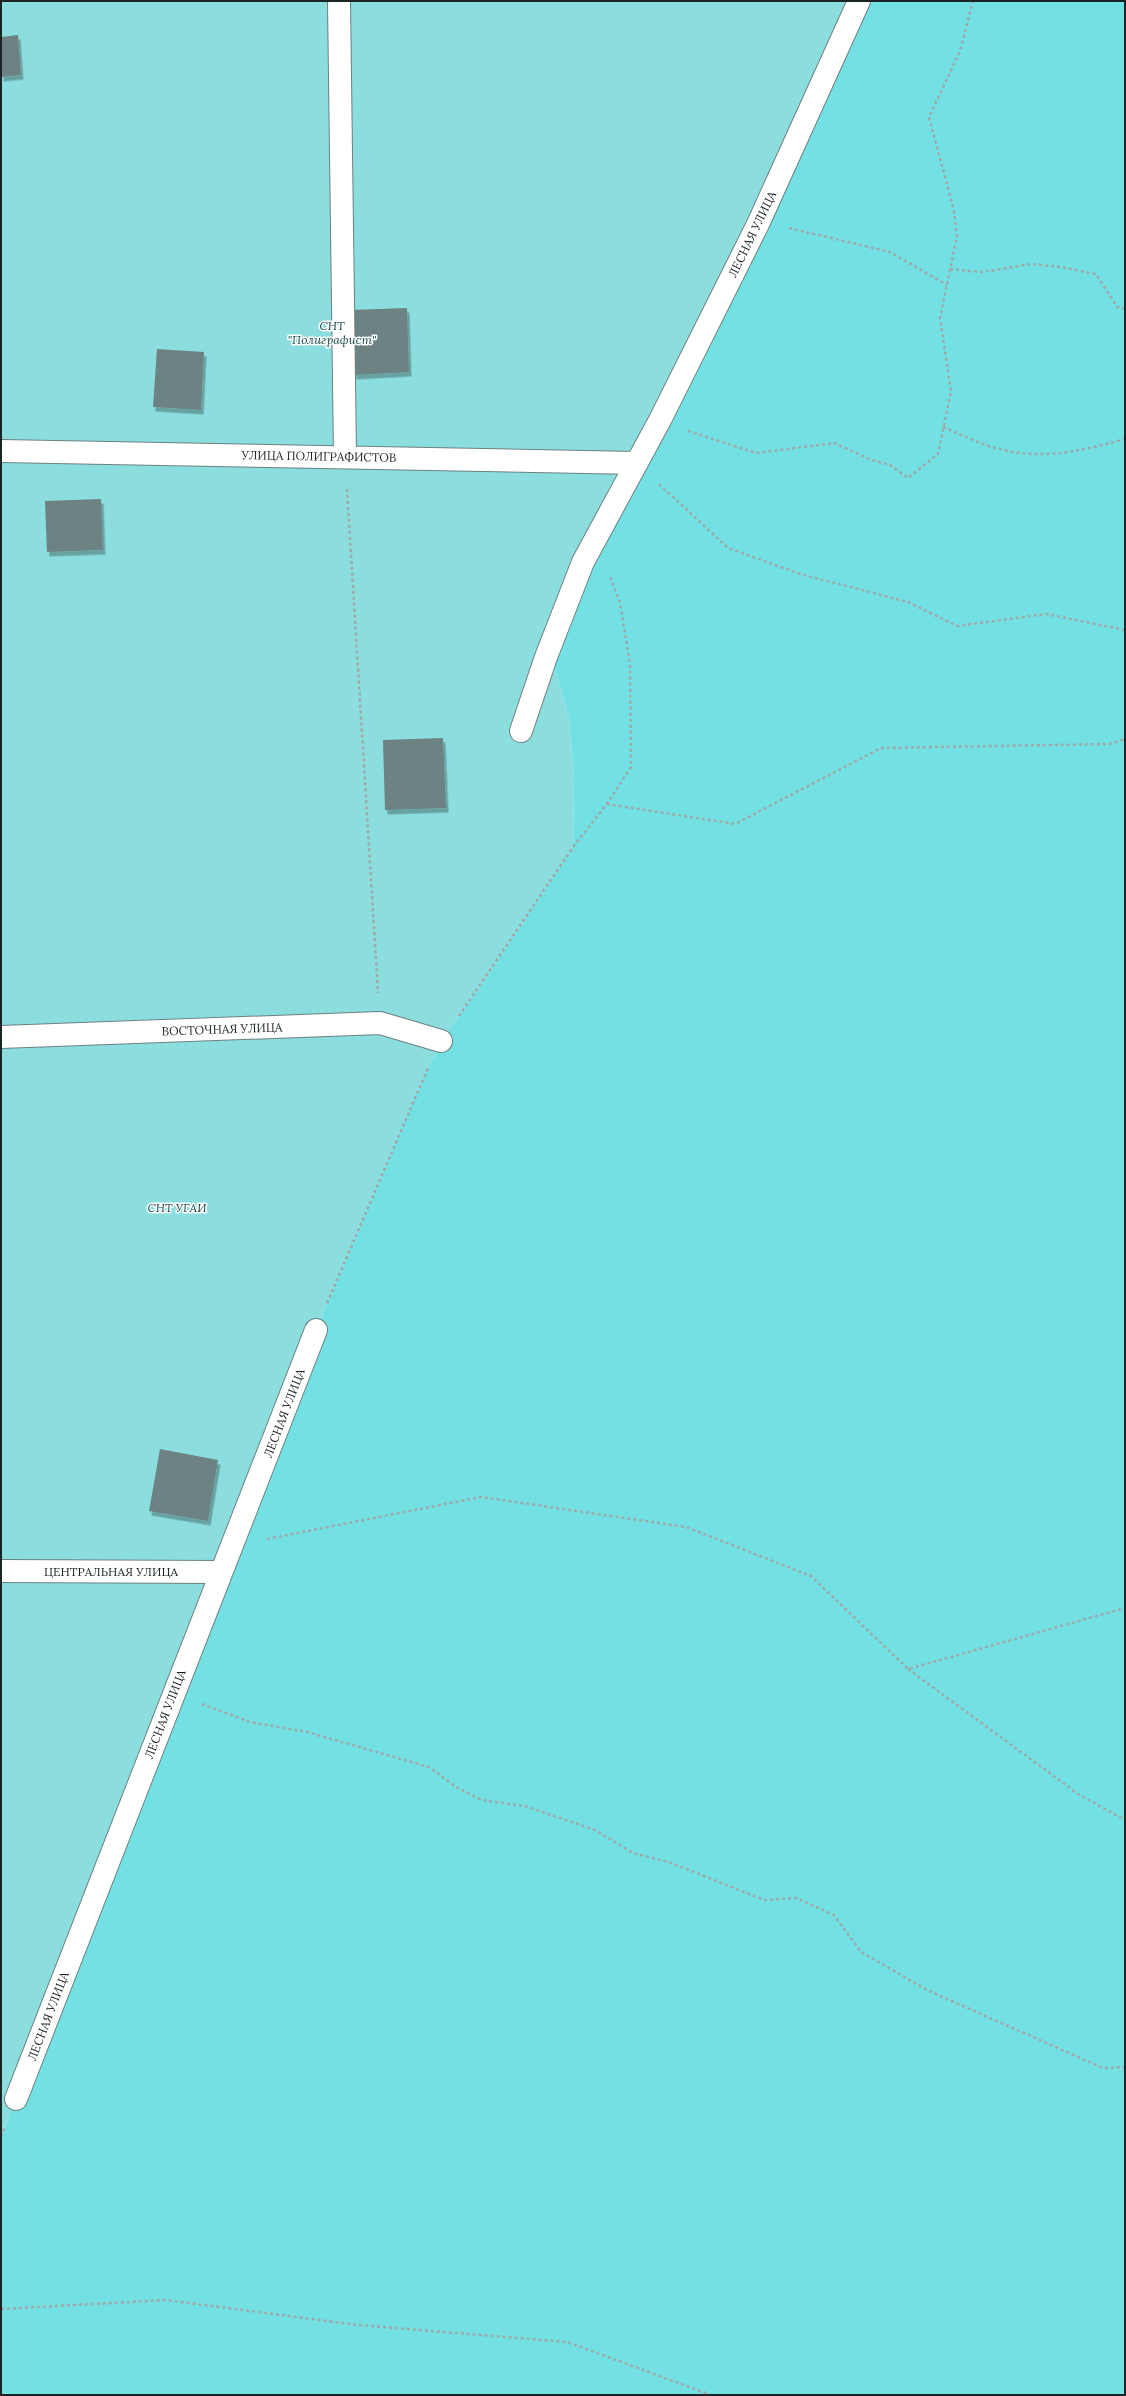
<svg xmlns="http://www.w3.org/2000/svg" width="1126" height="2396" font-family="Lora,serif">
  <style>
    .green { fill: #8cddde }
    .forest { fill: #73e1e3 }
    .building { fill: #6d8282; filter: url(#shadow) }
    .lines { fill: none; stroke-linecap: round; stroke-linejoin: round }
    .street-casing { stroke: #6c8181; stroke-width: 24 }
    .path { stroke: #9eaaaa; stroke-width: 2.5; stroke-dasharray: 3 3; stroke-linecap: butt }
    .street { stroke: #fff; stroke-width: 22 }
    .labels { text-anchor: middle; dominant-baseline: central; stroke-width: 3; stroke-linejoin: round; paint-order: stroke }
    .street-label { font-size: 12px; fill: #1b2424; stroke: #fff }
    .park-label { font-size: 12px; font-style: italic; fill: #154848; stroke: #fff }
  </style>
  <defs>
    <filter id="shadow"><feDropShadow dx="2.5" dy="4.5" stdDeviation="0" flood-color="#0004"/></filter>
  </defs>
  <rect width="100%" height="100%" fill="#f1ffff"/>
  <path class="green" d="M1,1H858L549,649L569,718L574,779L573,847L482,984L446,1034L447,1041L432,1059L411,1105L321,1318L1,2137Z"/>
  <path class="forest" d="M858,1H1125V2395H1V2137L321,1318L411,1105L432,1059L447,1041L446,1034L482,984L573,847L574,779L569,718L549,649Z"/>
  <path class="building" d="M18,35L21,75L1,77V37Z
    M407,308L409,372L354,375L351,310Z
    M157,349L204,352L201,410L153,407Z
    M101,499L103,550L47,552L45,501Z
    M443,738L446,808L385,810L383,740Z
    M160,1449L218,1460L208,1521L149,1511Z"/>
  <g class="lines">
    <defs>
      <path id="street" d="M339,1L345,456
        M1,451L637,463
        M521,731L546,657L583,562L660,420L758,224L859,1
        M1,1037L380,1023L441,1041
        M1,1571L220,1572
        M16,2099L316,1330"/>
    </defs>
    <use href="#street" class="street-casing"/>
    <path class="path" d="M789,228L890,252L947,285
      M950,269L982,272L1031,264L1061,267L1096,274L1117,307L1125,309
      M943,427C963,435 983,446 1004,450C1045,460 1085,450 1125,439
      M688,431L756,453L834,443L871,460L890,465L908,478L938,454L951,391L940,318L957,236L954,211L929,117L960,51L973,1
      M659,484L728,548L800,574L908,602L957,626L1046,614L1125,630
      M347,489L378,993
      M607,804L735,824L881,748L1109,744L1125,739
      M459,1016L573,847L607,804L631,767L630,663L620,602L610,577
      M327,1303L428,1068
      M267,1539L481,1497L686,1527L811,1576L908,1669L1125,1608
      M908,1669L1078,1794L1125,1820
      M202,1704L250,1722L307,1732L429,1767L456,1787L482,1800L525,1806L595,1830L633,1853L669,1862L764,1900L796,1898L834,1915L861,1952L929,1991L1103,2068L1125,2067
      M1,2137L5,2126
      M1,2309L166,2300L358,2325L567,2342L711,2395"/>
    <use href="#street" class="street"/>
  </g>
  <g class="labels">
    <g class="street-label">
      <text transform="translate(752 234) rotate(-64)">ЛЕСНАЯ УЛИЦА</text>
      <text transform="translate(319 456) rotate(1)">УЛИЦА ПОЛИГРАФИСТОВ</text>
      <text transform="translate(222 1029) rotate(-2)">ВОСТОЧНАЯ УЛИЦА</text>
      <text transform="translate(284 1413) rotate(-69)">ЛЕСНАЯ УЛИЦА</text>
      <text x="111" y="1571">ЦЕНТРАЛЬНАЯ УЛИЦА</text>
      <text transform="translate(165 1714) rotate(-69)">ЛЕСНАЯ УЛИЦА</text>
      <text transform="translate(48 2016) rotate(-69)">ЛЕСНАЯ УЛИЦА</text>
    </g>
    <g class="park-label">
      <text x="332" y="325">СНТ<tspan x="332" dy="14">"Полиграфист"</tspan></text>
      <text x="177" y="1207">СНТ УГАИ</text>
    </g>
  </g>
  <rect width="1126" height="2396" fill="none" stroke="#1b2424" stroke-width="4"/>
</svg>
